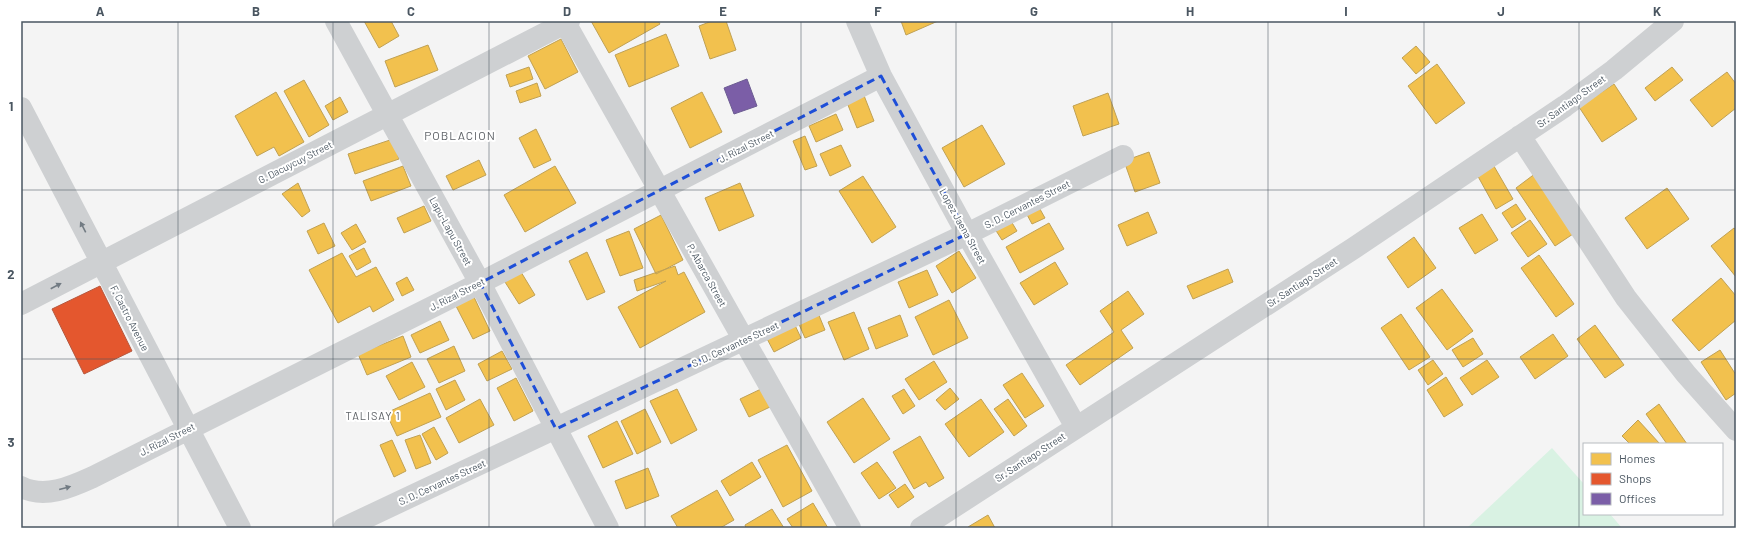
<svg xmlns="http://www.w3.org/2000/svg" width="1757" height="549" font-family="Barlow,sans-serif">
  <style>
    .green { fill: #d9f2e3 }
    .homes { fill: #f2c14e; stroke: #c0a154 }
    .shops { fill: #e4572e; stroke: #b6573d }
    .offices { fill: #7b5ea7; stroke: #6c5c92 }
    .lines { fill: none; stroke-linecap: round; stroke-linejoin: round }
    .minor { stroke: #ced0d2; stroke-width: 22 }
    .oneway { fill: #727b83 }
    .marked { fill: none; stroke: #1d4ed8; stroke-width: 3; stroke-dasharray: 8 5; stroke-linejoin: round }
    .grid { fill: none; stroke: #4a5661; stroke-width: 1; stroke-opacity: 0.55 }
    .labels { text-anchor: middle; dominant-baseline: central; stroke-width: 4; stroke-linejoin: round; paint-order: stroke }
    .street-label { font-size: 10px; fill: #4a5661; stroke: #fff }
    .neighbourhood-label { font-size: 11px; letter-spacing: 1px; fill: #5f6368; stroke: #fff }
    .quarter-label { font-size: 12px; letter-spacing: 1px; fill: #5f6368; stroke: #fff }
    .neatline { fill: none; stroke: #4a5661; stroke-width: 1.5 }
    .grid-label { font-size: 13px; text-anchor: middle; font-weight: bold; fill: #4a5661 }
  </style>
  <rect width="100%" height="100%" fill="#f4f4f4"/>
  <path class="green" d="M1552,448L1584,484V514H1610L1622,528H1467Z"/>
  <path class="homes" d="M364,21H391L399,36L379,48Z
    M591,21H658L660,24L609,53Z
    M712,21H726L736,50L710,59L699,26Z
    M901,21H938L906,35Z
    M666,34L679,66L629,87L615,55Z
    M561,39L578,72L545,89L528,56Z
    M428,45L438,70L395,87L385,61Z
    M1416,46L1430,62L1416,74L1402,58Z
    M1437,64L1465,103L1436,124L1408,86Z
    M529,67L533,79L510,87L506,75Z
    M1672,67L1683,80L1655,101L1645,88Z
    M1727,72L1736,84V108L1712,127L1690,100Z
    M304,80L329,125L309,137L284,91Z
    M537,83L541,96L520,103L516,91Z
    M1614,84L1637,119L1602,142L1579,107Z
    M276,92L304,142L279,156L274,147L257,156L235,116Z
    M702,92L722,132L690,148L671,108Z
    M863,93L874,121L857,128L846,100Z
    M1108,93L1119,124L1083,136L1073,106Z
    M340,97L348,112L333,120L325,106Z
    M836,114L843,130L816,142L809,126Z
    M982,125L1005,164L964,187L942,148Z
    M536,129L551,160L534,168L519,138Z
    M805,136L817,166L805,170L793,141Z
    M393,139L399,159L355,174L348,154Z
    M841,145L851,166L830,176L820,154Z
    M1149,152L1160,183L1135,192L1124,161Z
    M479,160L486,175L453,190L446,176Z
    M1491,161L1513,199L1496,209L1475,171Z
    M403,166L411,186L371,201L363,181Z
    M555,166L576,203L525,232L504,195Z
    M1536,173L1576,232L1555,246L1516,188Z
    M863,176L896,227L872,243L839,191Z
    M298,183L310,211L302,217L282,194Z
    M740,183L754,216L719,231L705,198Z
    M1667,188L1689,219L1647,249L1625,218Z
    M1036,202L1045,218L1032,224L1024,209Z
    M1516,204L1526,219L1512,228L1502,213Z
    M424,206L431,221L404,233L397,218Z
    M1148,212L1157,233L1127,246L1118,225Z
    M1482,214L1498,240L1475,254L1459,228Z
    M661,215L683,260L656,274L634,229Z
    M1008,216L1017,231L1002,240L993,226Z
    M1530,220L1547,244L1528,257L1511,233Z
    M324,223L335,246L318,254L307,231Z
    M1049,223L1064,249L1020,273L1006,247Z
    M356,224L366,242L352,250L341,233Z
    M1734,228L1736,230V277L1711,246Z
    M629,231L643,268L620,276L606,240Z
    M1414,237L1436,268L1408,288L1387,257Z
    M364,248L371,262L357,270L349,256Z
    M959,251L976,278L952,293L936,266Z
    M587,252L605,292L587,300L569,261Z
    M342,253L356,277L376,267L394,300L373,312L370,306L338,323L309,270Z
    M1539,255L1574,304L1556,317L1521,268Z
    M1055,262L1068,284L1034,305L1020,283Z
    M675,266L678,275L684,272L705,312L640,348L618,307L666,281L637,291L634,280Z
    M1228,269L1233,282L1193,299L1187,286Z
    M927,270L938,295L909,308L898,282Z
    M521,272L535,295L519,304L505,282Z
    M407,277L414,290L402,296L396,283Z
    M1721,278L1736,296V320L1699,351L1672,320Z
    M1442,289L1473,331L1447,350L1416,308Z
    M1128,291L1144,314L1121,330L1133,348L1080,385L1066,365L1114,332L1100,311Z
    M474,297L490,331L473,339L456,306Z
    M949,300L968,338L933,355L915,317Z
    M854,312L869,349L844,360L828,322Z
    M818,313L825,330L805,338L798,322Z
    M1401,314L1430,357L1409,370L1381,328Z
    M900,315L908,336L876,349L868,328Z
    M440,321L449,340L420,353L411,335Z
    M793,321L801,338L774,352L765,335Z
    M1595,325L1624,365L1605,378L1577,339Z
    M1553,334L1568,356L1535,379L1520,357Z
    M403,336L411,357L367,375L358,354Z
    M1473,338L1483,354L1463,367L1452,350Z
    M454,346L465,371L439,383L427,359Z
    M1720,350L1736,375V393L1726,400L1701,362Z
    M502,351L512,369L487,381L478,364Z
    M1433,360L1443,374L1428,385L1418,370Z
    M1487,360L1499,377L1472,395L1460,378Z
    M934,361L947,382L919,400L905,379Z
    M412,362L425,387L399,400L386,376Z
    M1022,373L1044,406L1025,418L1003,385Z
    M1446,377L1463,405L1444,417L1427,390Z
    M516,378L533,411L514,421L497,388Z
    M455,380L465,400L446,410L436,389Z
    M950,388L959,399L945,410L936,400Z
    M677,389L697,430L671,444L650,401Z
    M761,389L770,407L749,417L740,399Z
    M904,389L915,406L903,414L892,396Z
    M430,393L441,417L397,436L386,413Z
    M863,398L890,439L854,463L827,422Z
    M480,399L494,425L459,443L446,418Z
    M981,399L1004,432L969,457L945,424Z
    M1008,399L1027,426L1014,436L994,409Z
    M1659,404L1687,444H1667L1646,414Z
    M645,409L661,442L637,454L621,421Z
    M1638,420L1660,444H1630L1622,436Z
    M617,421L633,454L603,468L588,436Z
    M434,427L448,453L436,460L422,434Z
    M420,435L431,463L416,469L405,440Z
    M920,436L944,478L929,487L926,482L914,489L893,452Z
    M392,440L406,471L394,477L380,445Z
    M787,445L812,491L783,507L758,460Z
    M752,462L761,477L730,496L721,481Z
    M877,462L896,488L879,499L861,473Z
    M648,468L659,496L626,509L615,481Z
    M905,484L914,497L898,508L889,495Z
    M717,490L734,520L720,528H678L671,516Z
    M813,503L828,528H793L787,519Z
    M772,509L784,528H746L745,525Z
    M988,515L995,528H969L968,527Z"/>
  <path class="shops" d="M100,286L132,351L84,374L52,309Z"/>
  <path class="offices" d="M747,79L757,106L734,114L724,88Z"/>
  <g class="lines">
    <path class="minor" d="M336,21L480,283L608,528
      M564,21L850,528
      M857,21L881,76L967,234L1076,427
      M21,108L240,528
      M1520,136L1626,298L1686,374L1736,430
      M21,304L569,21
      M21,487C45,499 71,487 93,477L480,283L881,76
      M344,528L967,234L1123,156
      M921,528L1354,248L1565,106L1614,70L1673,21"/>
  </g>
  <defs><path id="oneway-solid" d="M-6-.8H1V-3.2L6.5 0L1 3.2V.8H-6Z"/></defs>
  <g class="oneway">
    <use href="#oneway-solid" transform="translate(83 227) rotate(-117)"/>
    <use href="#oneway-solid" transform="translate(56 286) rotate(-28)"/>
    <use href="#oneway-solid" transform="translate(65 488) rotate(-15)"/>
  </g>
  <path class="marked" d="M881,76L967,234L556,429L480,283Z"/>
  <path class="grid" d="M178,21V528M333,21V528M489,21V528M645,21V528M801,21V528M956,21V528M1112,21V528M1268,21V528M1424,21V528M1579,21V528M21,190H1736M21,359H1736"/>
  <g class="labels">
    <g class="street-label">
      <text transform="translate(1571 101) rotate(-36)">Sr. Santiago Street</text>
      <text transform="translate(746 146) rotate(-27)">J. Rizal Street</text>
      <text transform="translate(295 162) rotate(-27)">G. Dacuycuy Street</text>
      <text transform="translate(1027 204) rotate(-27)">S. D. Cervantes Street</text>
      <text transform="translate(963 226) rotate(61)">Lopez Jaena Street</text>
      <text transform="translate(451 231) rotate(61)">Lapu-Lapu Street</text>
      <text transform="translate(707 275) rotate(61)">P. Abarca Street</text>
      <text transform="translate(1302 282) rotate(-33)">Sr. Santiago Street</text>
      <text transform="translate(457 294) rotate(-27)">J. Rizal Street</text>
      <text transform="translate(130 318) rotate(63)">F. Castro Avenue</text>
      <text transform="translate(735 344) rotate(-25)">S. D. Cervantes Street</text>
      <text transform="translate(167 439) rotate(-27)">J. Rizal Street</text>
      <text transform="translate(1030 457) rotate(-33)">Sr. Santiago Street</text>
      <text transform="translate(442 482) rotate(-25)">S. D. Cervantes Street</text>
    </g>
    <g class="neighbourhood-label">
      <text x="373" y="415">TALISAY 1</text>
    </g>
    <g class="quarter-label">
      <text x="460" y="135">POBLACION</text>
    </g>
  </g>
  <rect width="1757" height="549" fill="none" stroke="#ffffff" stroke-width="44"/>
  <rect x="1583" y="443" width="140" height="72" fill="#ffffff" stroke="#b7bbc0"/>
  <rect x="1591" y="453" width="20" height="12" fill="#f2c14e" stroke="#b7bbc0"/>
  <text x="1619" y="463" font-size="12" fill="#4a5661">Homes</text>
  <rect x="1591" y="473" width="20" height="12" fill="#e4572e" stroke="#b7bbc0"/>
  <text x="1619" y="483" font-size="12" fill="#4a5661">Shops</text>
  <rect x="1591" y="493" width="20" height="12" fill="#7b5ea7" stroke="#b7bbc0"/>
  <text x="1619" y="503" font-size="12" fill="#4a5661">Offices</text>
  <rect x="22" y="22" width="1713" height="505" class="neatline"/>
  <g class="grid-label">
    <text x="100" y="16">A</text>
    <text x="256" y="16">B</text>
    <text x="411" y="16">C</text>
    <text x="567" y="16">D</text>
    <text x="723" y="16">E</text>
    <text x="878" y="16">F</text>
    <text x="1034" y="16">G</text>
    <text x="1190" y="16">H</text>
    <text x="1346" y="16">I</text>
    <text x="1501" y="16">J</text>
    <text x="1657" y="16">K</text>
    <text x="11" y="111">1</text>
    <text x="11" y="279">2</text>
    <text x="11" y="447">3</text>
  </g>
</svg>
